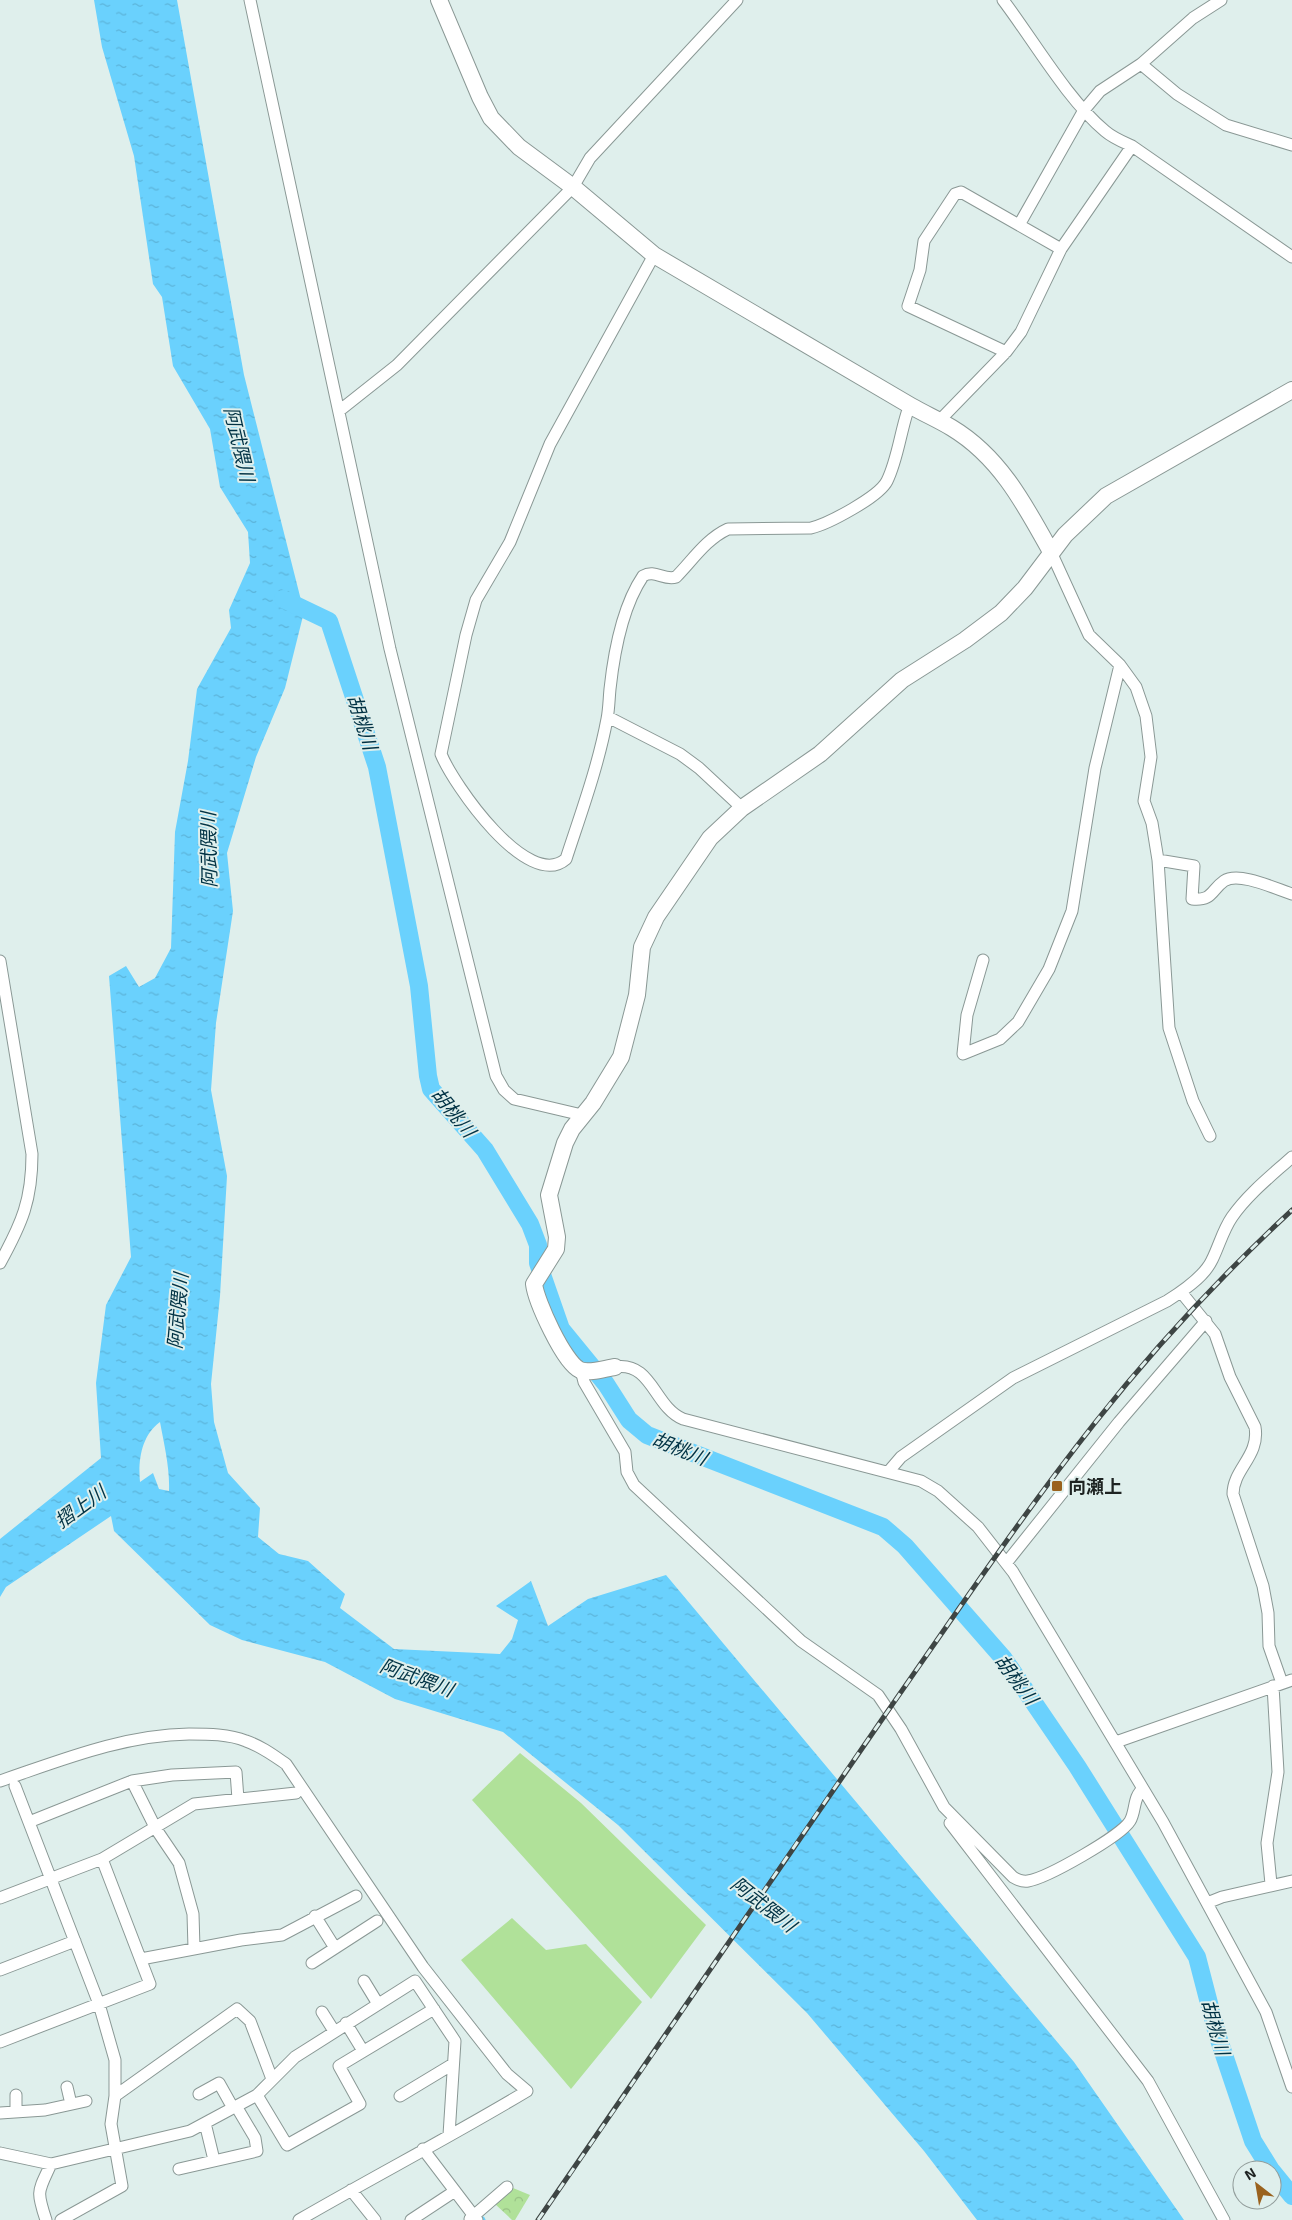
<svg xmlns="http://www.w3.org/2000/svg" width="1292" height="2220" font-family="'Exo 2','Noto Sans JP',sans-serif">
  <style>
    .grass { fill: #b0e199 }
    .park { fill: url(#park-crowns) }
    .water { fill: url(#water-ripples); fill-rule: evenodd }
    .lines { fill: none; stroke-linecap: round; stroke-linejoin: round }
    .stream { stroke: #6ad1fd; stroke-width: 3 }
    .river { stroke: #6ad1fd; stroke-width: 18 }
    .street-casing { stroke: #8a9895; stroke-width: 13 }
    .secondary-casing { stroke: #8a9895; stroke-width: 18 }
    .street { stroke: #fff; stroke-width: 11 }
    .secondary { stroke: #fff; stroke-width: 16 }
    .rail-casing { stroke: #3e4544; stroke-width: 5 }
    .rail { stroke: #dfefec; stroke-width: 3; stroke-dasharray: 9; stroke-linecap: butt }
    .poi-dot { fill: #9a621e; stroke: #dfefec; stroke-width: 2 }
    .labels { text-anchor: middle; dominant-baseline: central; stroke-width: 4; stroke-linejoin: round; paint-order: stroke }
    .poi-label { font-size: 18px; font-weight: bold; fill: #1e2322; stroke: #dfefec; text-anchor: start }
    .water-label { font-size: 19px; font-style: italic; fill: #013244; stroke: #dfefec }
  </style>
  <defs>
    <pattern id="park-crowns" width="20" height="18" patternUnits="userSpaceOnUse" patternTransform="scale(1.25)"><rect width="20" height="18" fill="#b0e199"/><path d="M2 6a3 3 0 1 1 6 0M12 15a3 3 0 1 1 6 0" fill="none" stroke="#97c184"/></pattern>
    <pattern id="water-ripples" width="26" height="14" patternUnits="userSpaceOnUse" patternTransform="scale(1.25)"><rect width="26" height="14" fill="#6ad1fd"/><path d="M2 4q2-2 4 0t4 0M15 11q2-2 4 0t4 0" fill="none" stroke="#5bb3d9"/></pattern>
  </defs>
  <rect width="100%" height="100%" fill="#dfefec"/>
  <path class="grass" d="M520,1753L581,1803L706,1925L651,1999L472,1800Z
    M512,1918L546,1950L586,1944L642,2002L571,2089L461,1960Z"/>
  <path class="park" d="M513,2188L530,2195L515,2220H512L494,2203Z"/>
  <path class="water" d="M94,0H177L244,375L304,612L285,688L256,757L227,853L233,911L216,1023L211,1090L227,1176L220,1296L211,1384L214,1422L228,1473L260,1508L258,1537L279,1554L308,1561L345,1594L340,1608L394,1649L500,1654L512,1639L518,1620L496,1606L531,1581L548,1626L588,1599L666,1575L1074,2062L1184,2220H977L924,2151L807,2013L618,1825L503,1732L395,1699L325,1662L242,1640L210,1625L114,1531L111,1516L6,1587L0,1597V1539L101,1458L96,1383L106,1305L131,1257L109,976L126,966L139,987L155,978L171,948L175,832L188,761L197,689L231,628L229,610L250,563L248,532L220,487L210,429L173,366L162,297L153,284L134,156L102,47ZM160,1422C164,1444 170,1468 169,1491L159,1489L153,1473L140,1482C138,1461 141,1436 160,1422Z"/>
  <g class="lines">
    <path class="stream" d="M483,2218L484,2220"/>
    <path class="river" d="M283,599L329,621L377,767L419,986L428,1076L431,1089L485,1150L530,1224L538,1245V1263L561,1329L606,1384L629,1420L647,1435L883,1527L905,1546L1004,1659L1077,1766L1187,1941L1197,1957L1217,2034L1253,2141L1271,2170
      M1272,2171L1292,2196"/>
    <defs>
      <path id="street" d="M250,0L390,649L496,1076L504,1090L514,1099L582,1115
        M1003,0C1034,41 1067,99 1105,131C1113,138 1123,142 1132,146L1292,257
        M1141,64L1177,94L1226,125L1292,145
        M1019,225L1084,110L1100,91L1141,64L1193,18L1221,0
        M654,255L550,444L510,542L476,600L466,635L441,754C453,784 528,892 566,859C581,813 598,767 607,719C609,709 609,699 610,689C614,652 622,607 643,576C655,569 664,581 676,577C692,561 706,539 728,529L811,528C828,524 879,497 887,481C897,461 900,435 907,413L911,406
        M1006,352L908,306L920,270L924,241L955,194L961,192L1061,249
        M339,411L397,365L573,187L590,158L737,0
        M939,421L1006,352L1021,332L1061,249L1132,146
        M1051,552L1089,635L1120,665L1136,687L1146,716L1151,757L1144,801L1152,823L1158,860L1169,1028L1193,1101L1210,1136
        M608,717L680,754L699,768L742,808
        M1158,860L1194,866L1192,899C1213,901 1211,890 1224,881C1239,871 1276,889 1292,894
        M983,960L967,1015L963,1054L1000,1039L1018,1022L1049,969L1072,911L1095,768L1120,665
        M0,961L32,1154C32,1200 22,1223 0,1263
        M1181,1292L1215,1334L1230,1377L1255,1427C1260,1456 1233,1469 1233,1494L1263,1586L1268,1613L1269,1646L1282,1683
        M615,1367C652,1361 654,1407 683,1419L921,1481L938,1491L978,1527L1013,1572L1163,1822L1266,2012L1292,2087
        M581,1370L584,1382L625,1452L627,1472L634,1485L801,1641L878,1695L901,1729L944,1807L1013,1877C1018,1880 1022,1882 1028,1881C1047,1878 1121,1836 1130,1821C1136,1811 1133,1796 1143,1789
        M889,1471L901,1457L1013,1378L1167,1301C1183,1291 1204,1277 1212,1260C1219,1246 1223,1230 1232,1217C1248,1194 1271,1176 1292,1157
        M1007,1562L1119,1422L1206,1321
        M1116,1742L1292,1680
        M0,1781C62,1760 123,1735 189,1734C208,1734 229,1734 246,1741C261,1746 273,1755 286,1764L423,1967L507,2074L527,2091C452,2136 375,2176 299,2220
        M132,1781L156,1829L179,1863L193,1914L194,1948
        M15,1786L99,2004L115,2060V2096L111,2124L122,2186L61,2220
        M29,1822L132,1781L172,1775L236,1772L238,1799
        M950,1823L1148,2081L1224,2220
        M1271,1884L1267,1843L1278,1772L1273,1686
        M0,1898L102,1859L194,1804L296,1793
        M1207,1903L1222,1897L1292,1881
        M315,1916L335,1948
        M141,1959L241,1940L282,1935L356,1896
        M312,1963L377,1921
        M0,1970L75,1941
        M364,1981L378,2004
        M322,2012L334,2031
        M346,2023L363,2051
        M0,2042L150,1984L102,1859
        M67,2087L71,2104
        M199,2094L219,2083L233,2108
        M16,2095V2112
        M257,2095L287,2145L360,2104L339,2066L434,2009
        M115,2096L237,2009L250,2021L272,2079
        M400,2096L453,2064
        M0,2113L45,2110L86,2101
        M205,2123L214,2160
        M423,2149L477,2220
        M0,2153L51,2164L190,2131L257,2095L295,2057L415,1981L455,2041L449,2135
        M179,2169L257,2151L255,2138L236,2106
        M351,2190L375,2220
        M470,2219L507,2187
        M46,2220C36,2190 38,2192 51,2164
        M411,2220L455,2191"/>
      <path id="secondary" d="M439,0L480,97L491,118L519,147L573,187L654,255L911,406C925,414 939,420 952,428C1000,457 1025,505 1051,552
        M615,1367C606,1368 590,1374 580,1370C564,1363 536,1301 534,1284L556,1249L557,1237L549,1195L565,1143L572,1129L593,1103L621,1057L637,995L642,947L656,917L710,838L742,808L820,754L902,680L965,640L1001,613L1025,588L1065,535L1106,496L1292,390"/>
    </defs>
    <use href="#street" class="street-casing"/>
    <use href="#secondary" class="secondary-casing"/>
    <use href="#street" class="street"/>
    <use href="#secondary" class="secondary"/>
    <defs>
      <path id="rail" d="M538,2220C654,2053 767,1885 883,1718C952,1619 1019,1519 1094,1424C1154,1348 1221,1276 1292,1210"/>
    </defs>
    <use href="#rail" class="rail-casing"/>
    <use href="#rail" class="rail"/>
  </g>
  <rect class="poi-dot" x="1051" y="1480" width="12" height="12" rx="2.5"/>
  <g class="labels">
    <g class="poi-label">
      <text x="1068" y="1486">向瀬上</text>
    </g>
    <g class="water-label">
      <text transform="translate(240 444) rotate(77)">阿武隈川</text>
      <text transform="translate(363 722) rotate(72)">胡桃川</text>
      <text transform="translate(208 850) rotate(-91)">阿武隈川</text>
      <text transform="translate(454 1112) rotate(51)">胡桃川</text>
      <text transform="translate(177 1311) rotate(-85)">阿武隈川</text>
      <text transform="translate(680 1448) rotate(22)">胡桃川</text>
      <text transform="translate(80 1506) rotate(-36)">摺上川</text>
      <text transform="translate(417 1677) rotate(20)">阿武隈川</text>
      <text transform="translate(1017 1679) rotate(53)">胡桃川</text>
      <text transform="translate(764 1904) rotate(38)">阿武隈川</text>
      <text transform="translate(1216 2027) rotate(74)">胡桃川</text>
    </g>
  </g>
  <g transform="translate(1257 2185) rotate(329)"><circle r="24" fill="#dfefec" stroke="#929d9b"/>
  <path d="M0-4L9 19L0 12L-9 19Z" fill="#9a621e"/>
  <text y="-8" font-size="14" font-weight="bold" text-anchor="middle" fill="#1e2322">N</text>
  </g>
</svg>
